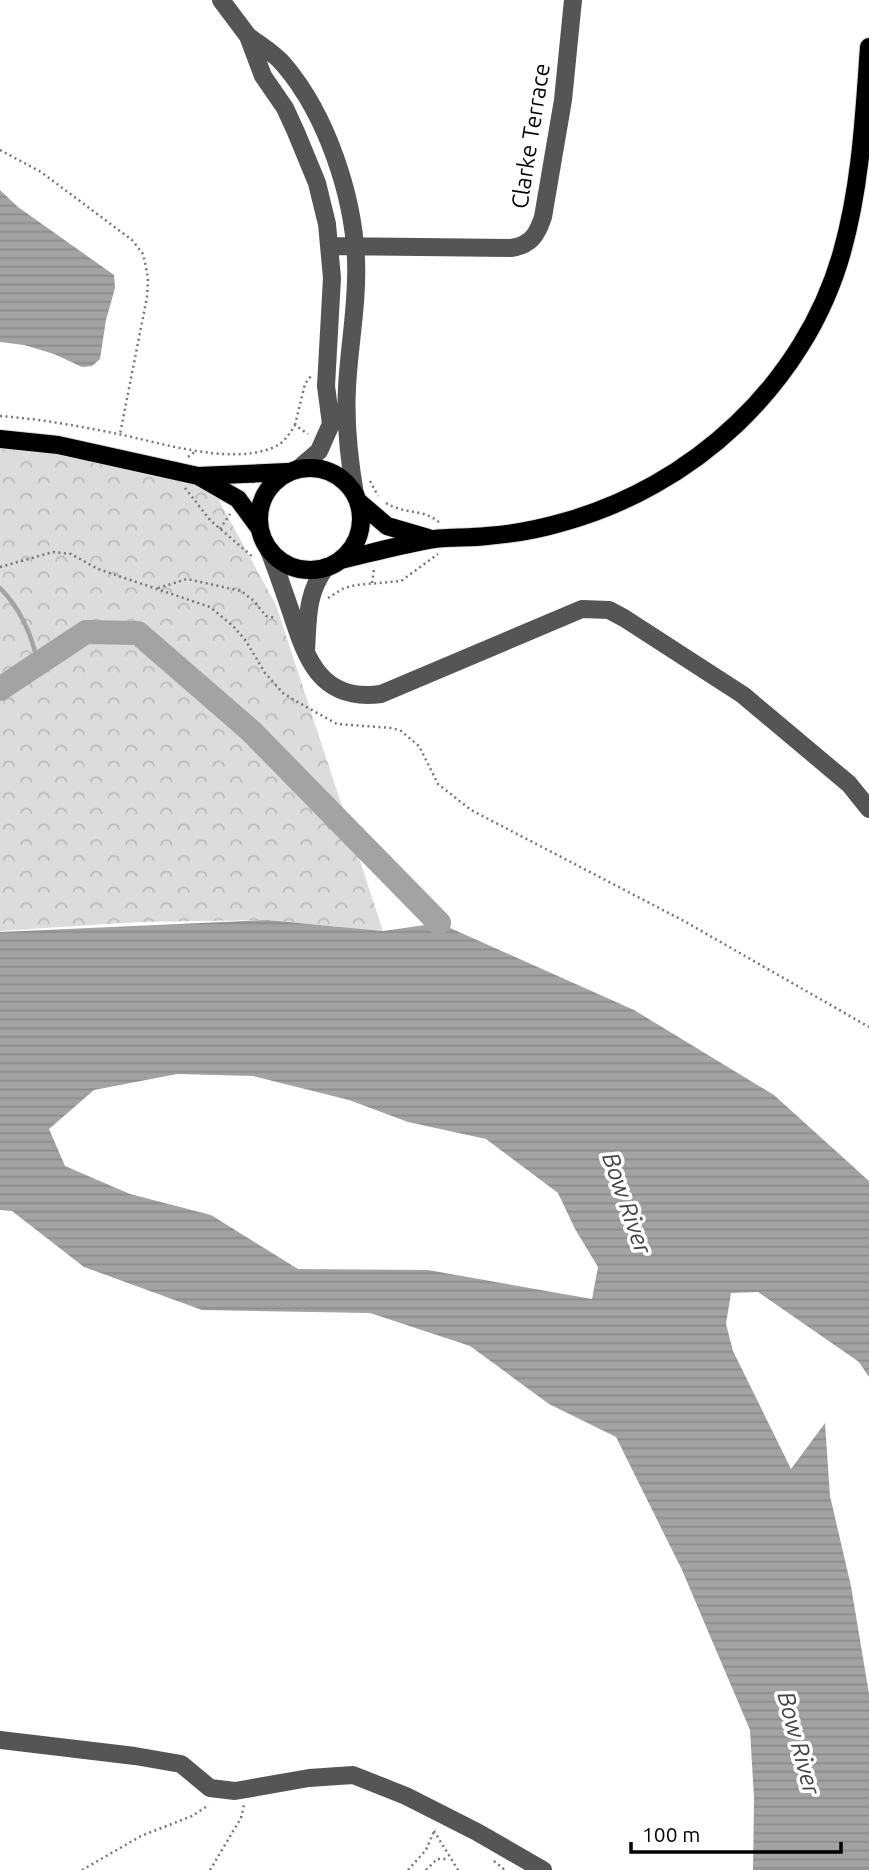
<svg xmlns="http://www.w3.org/2000/svg" width="869" height="1870" font-family="Ubuntu,sans-serif">
  <style>
    .forest { fill: url(#forest-crowns) }
    .water { fill: url(#water-rules); fill-rule: evenodd }
    .lines { fill: none; stroke-linecap: round; stroke-linejoin: round }
    .stream { stroke: #a3a3a3; stroke-width: 4.5 }
    .river { stroke: #a3a3a3; stroke-width: 24 }
    .major-casing { stroke: #dbdbdb; stroke-width: 20 }
    .path { stroke: #777; stroke-width: 2.5; stroke-dasharray: 2 3.5; stroke-linecap: butt }
    .minor { stroke: #555; stroke-width: 18 }
    .major { stroke: #000; stroke-width: 18 }
    .labels { text-anchor: middle; dominant-baseline: central; stroke-width: 7; stroke-linejoin: round; paint-order: stroke }
    .street-label { font-size: 23px; fill: #000; stroke: #fff }
    .water-label { font-size: 24px; font-style: italic; fill: #444; stroke: #fff }
  </style>
  <defs>
    <pattern id="forest-crowns" width="20" height="18" patternUnits="userSpaceOnUse" patternTransform="scale(1.75)"><rect width="20" height="18" fill="#dcdcdc"/><path d="M2 6a3 3 0 1 1 6 0M12 15a3 3 0 1 1 6 0" fill="none" stroke="#bbb"/></pattern>
    <pattern id="water-rules" width="6" height="5" patternUnits="userSpaceOnUse" patternTransform="scale(1.75)"><rect width="6" height="5" fill="#a3a3a3"/><path d="M0 2.5h6" fill="none" stroke="#8b8b8b"/></pattern>
  </defs>
  <rect width="100%" height="100%" fill="#fff"/>
  <path class="forest" d="M0,443L210,484L276,605L383,931L267,920L138,922L0,931Z"/>
  <path class="water" d="M0,190L18,207L114,275L115,288L106,320L100,359L92,366L82,367L54,354L24,345L0,342Z
    M267,920L383,931L439,923L634,1010L774,1095L869,1181V1377L859,1362L758,1292L731,1293L726,1324L733,1351L791,1469L825,1423L830,1496L851,1586L869,1694V1870H753L754,1798L750,1730L682,1570L616,1437L549,1404L470,1346L370,1313L202,1310L84,1267L12,1211L0,1210V932ZM177,1074L253,1076L349,1100L408,1122L486,1139L558,1193L575,1229L598,1267L592,1299L428,1270L298,1269L211,1215L130,1194L65,1166L49,1129L94,1090Z"/>
  <g class="lines">
    <path class="stream" d="M0,588C21,609 32,635 38,664"/>
    <path class="river" d="M0,689L86,632L138,633L251,731L439,923"/>
    <defs>
      <path id="major" d="M0,439L58,445L198,476L287,472
        M259 519a51 51 0 1 1 102 0a51 51 0 1 1-102 0Z
        M198,476L238,499L260,529
        M359,502L387,526L428,538
        M341,560C371,553 403,544 434,539C451,537 470,538 487,536C512,534 536,530 560,523C692,488 805,384 842,252C861,184 864,116 869,47"/>
    </defs>
    <use href="#major" class="major-casing"/>
    <path class="path" d="M0,150L41,172L132,240L143,254L145,262L148,278L147,297L120,434
      M0,416C40,419 79,426 118,434C162,443 229,465 272,448C283,444 289,435 295,425L308,434
      M295,425L305,384L311,376
      M188,457L196,451
      M370,481L378,496
      M185,488L210,520L254,558
      M386,503C405,515 423,508 440,523
      M220,529L230,514
      M0,567L53,552L71,554L98,569L210,607L234,627L246,641L265,673L283,693L294,700L337,724L392,728L401,731L419,746L438,784L471,810L684,921L869,1027
      M372,583L374,569
      M158,588L187,579L241,591L254,601L266,616L276,618
      M328,598L344,588L356,585L401,581L438,554
      M434,1831L458,1870
      M494,1861L505,1870
      M82,1870L141,1836L192,1816L209,1805
      M210,1870L241,1818L244,1805
      M408,1870L426,1850L435,1829
      M426,1870L437,1859H449"/>
    <path class="minor" d="M221,0L248,36L263,76L285,108L296,132L317,183L327,224L332,278L326,386L331,424L319,451L298,469
      M248,36C260,45 276,54 285,66C327,116 353,195 356,259C358,303 349,345 347,388C345,423 349,459 355,494
      M329,246L511,248C531,245 537,235 543,217L563,100L573,0
      M268,548C276,568 283,589 290,609C306,658 319,702 381,694L582,609L609,610L624,618L743,695L849,784L869,809
      M306,651C308,619 306,594 326,567
      M0,1740L135,1756L181,1764L210,1788L235,1791L309,1778L353,1775L406,1796L477,1832L543,1870"/>
    <use href="#major" class="major"/>
  </g>
  <g class="labels">
    <g class="street-label">
      <text transform="translate(530 136) rotate(-81)">Clarke Terrace</text>
    </g>
    <g class="water-label">
      <text transform="translate(627 1203) rotate(71)">Bow River</text>
      <text transform="translate(799 1743) rotate(75)">Bow River</text>
    </g>
  </g>
  <path d="M631 1842v10h210v-10" fill="none" stroke="#000000" stroke-width="3.5"/>
  <text x="642" y="1842" font-size="21" fill="#000000" stroke="#ffffff" stroke-width="5" paint-order="stroke">100 m</text>
</svg>
